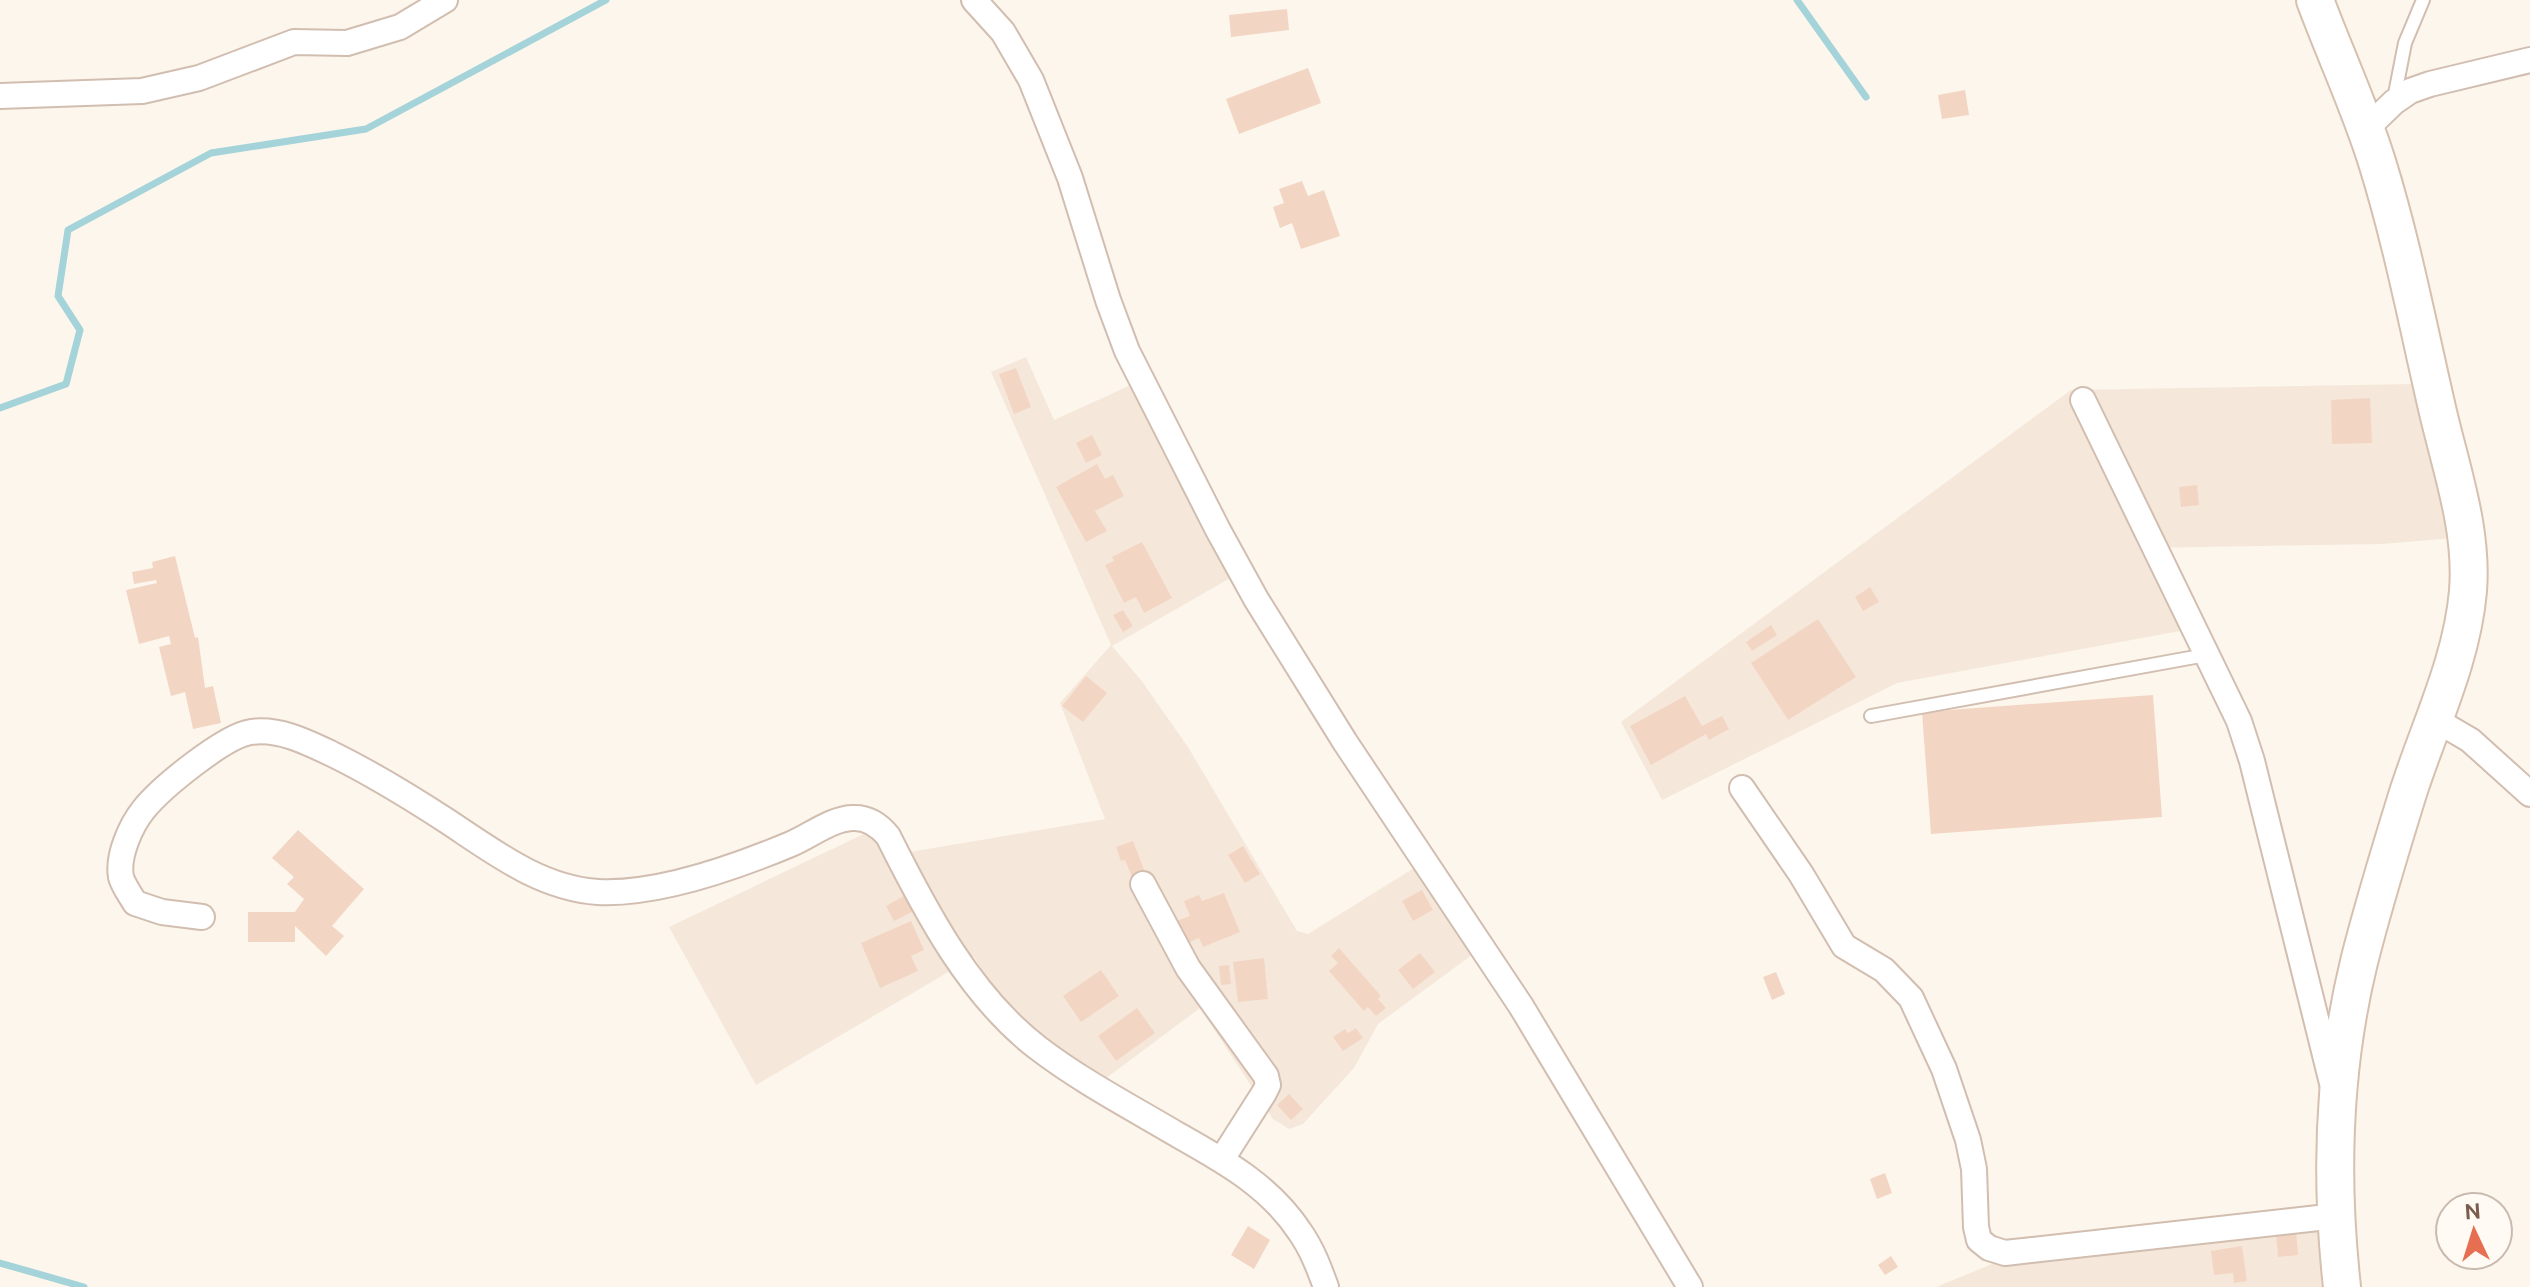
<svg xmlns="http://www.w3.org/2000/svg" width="2530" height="1287" font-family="Ubuntu,sans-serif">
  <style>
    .residential { fill: #f5e8da }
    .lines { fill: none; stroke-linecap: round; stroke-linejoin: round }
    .stream { stroke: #a5d3da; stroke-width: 7 }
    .building { fill: #f3d5c3 }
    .lane-casing { stroke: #d1beb0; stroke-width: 16 }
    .street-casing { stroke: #d1beb0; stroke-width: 28 }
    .secondary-casing { stroke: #d6c0b0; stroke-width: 40 }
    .lane { stroke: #fff; stroke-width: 12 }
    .street { stroke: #fff; stroke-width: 24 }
    .secondary { stroke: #fff; stroke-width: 36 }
  </style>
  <rect width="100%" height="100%" fill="#fdf6ec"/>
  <path class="residential" d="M1026,357L1054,420L1131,385L1232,577L1112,646L1141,680L1188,747L1297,931L1308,934L1419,865L1476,952L1378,1024L1354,1068L1303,1124L1289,1129L1273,1119L1200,1008L1105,1079L1049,1045L1000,999L974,957L756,1085L669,927L870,831L886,856L1105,819L1060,703L1111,645L991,372Z
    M2412,384L2454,538L2382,544L2142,548L2180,631L1897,683L1662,800L1621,722L2071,390Z
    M2318,1226L2325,1287H1936L1997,1262Z"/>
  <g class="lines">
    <path class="stream" d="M1797,0L1866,97
      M0,408L66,384L80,330L58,296L68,230L211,153L366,129L606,0
      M0,1263L84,1287"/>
  </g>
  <path class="building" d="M1287,9L1289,30L1231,37L1229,15Z
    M1308,68L1321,103L1239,134L1226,99Z
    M1965,90L1969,115L1942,119L1938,95Z
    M1302,181L1308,196L1324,190L1340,236L1301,249L1292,223L1280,228L1273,207L1284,203L1279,189Z
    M1016,368L1031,407L1014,414L999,374Z
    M2370,398L2372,443L2332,444L2331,400Z
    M1092,435L1102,455L1086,463L1076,443Z
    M1097,464L1105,479L1113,475L1124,496L1095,511L1107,531L1086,542L1056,487Z
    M2197,485L2199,505L2181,507L2179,487Z
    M1142,542L1172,598L1144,613L1136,597L1124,603L1105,565L1114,561L1112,557Z
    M175,556L195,638L198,637L205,688L213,686L221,723L193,729L185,692L171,696L159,647L171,644L169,636L139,644L126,590L157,583L156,580L134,584L132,572L153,568L152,562Z
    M1870,587L1879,602L1863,611L1855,597Z
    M1123,610L1133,626L1123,632L1113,615Z
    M1818,619L1856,677L1788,720L1751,663Z
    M1771,625L1777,635L1752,651L1746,642Z
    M1086,676L1107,693L1083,722L1062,706Z
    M2153,695L2162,817L1931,834L1922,712Z
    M1685,696L1702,726L1722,716L1729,729L1709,740L1706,734L1651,765L1630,726Z
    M298,830L364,889L332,926L344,936L326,956L295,926V942H248V912H295L304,899L287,884L294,877L272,858Z
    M1133,841L1145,872L1132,877L1125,860L1121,861L1116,847Z
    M1243,846L1260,874L1245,883L1228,855Z
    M1422,890L1433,910L1413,921L1402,901Z
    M1224,893L1240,932L1203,947L1199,938L1185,944L1176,921L1190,916L1184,901L1199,895L1202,901Z
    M906,895L914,911L894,921L886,906Z
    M911,921L924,950L911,956L918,971L880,988L861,943Z
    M1339,948L1381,996L1378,999L1386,1008L1376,1016L1368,1007L1364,1011L1329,971L1338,963L1331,956Z
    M1420,953L1435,972L1413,989L1398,970Z
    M1264,958L1268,999L1238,1002L1233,962Z
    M1229,965L1231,984L1221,985L1219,966Z
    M1101,970L1119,996L1081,1022L1063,996Z
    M1776,972L1785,994L1772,1000L1763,977Z
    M1137,1008L1155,1033L1116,1061L1098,1036Z
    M1356,1028L1363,1038L1343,1051L1333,1037L1345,1029L1348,1033Z
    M1289,1094L1303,1109L1291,1120L1277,1105Z
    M1885,1173L1892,1193L1877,1199L1870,1179Z
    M1248,1226L1270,1240L1254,1269L1231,1255Z
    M2296,1230L2298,1255L2278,1257L2276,1232Z
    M2242,1246L2247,1281L2234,1283L2233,1273L2214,1275L2211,1251Z
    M1891,1256L1898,1267L1885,1275L1878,1265Z"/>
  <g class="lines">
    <defs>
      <path id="lane" d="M2394,99L2405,43L2423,0
        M1871,716L2206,655"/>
      <path id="street" d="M974,0L1003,32L1031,80L1070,178L1108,300L1127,351L1218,530L1256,599L1345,742L1521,1006L1690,1287
        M0,96L142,91L199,78L294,42L347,43L400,27L445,0
        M2366,129L2394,102L2410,91L2430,84L2530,60
        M2083,400L2239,721L2252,761L2332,1083
        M2434,719L2470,740L2530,794
        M1742,788L1801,874L1844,946L1884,970L1911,998L1944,1069L1968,1140L1974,1169L1976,1227L1979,1240L1989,1248L2005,1253L2336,1216
        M1143,884L1188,968L1266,1076L1268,1085L1264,1093L1222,1159
        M202,917L162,912L135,903C131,896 123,885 121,877C117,856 131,825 144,809C161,788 224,736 251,732C279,728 307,742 332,754C371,773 410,797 447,821C494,852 540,888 598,892C658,895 736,867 791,844C810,836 831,819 852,818C867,817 879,825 888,836C926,912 970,996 1038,1048C1081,1081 1131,1107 1178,1135C1224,1161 1270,1186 1300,1232C1312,1249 1319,1268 1326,1287"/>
      <path id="secondary" d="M2315,0C2335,54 2360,107 2377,162C2402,242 2418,326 2437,408C2451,469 2473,529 2468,591C2462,662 2428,729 2407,796C2390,851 2373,906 2359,962C2333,1068 2330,1179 2342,1287"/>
    </defs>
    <use href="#lane" class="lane-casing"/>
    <use href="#street" class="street-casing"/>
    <use href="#secondary" class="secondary-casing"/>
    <use href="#lane" class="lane"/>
    <use href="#street" class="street"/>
    <use href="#secondary" class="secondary"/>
  </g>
  <g transform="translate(2474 1231) rotate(356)"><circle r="38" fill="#fffaf3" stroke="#cabbb1" stroke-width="2"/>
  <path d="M0-6L14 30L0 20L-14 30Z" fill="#e76f51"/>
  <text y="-12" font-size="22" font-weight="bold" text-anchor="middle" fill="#7a5c4d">N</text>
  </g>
</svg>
